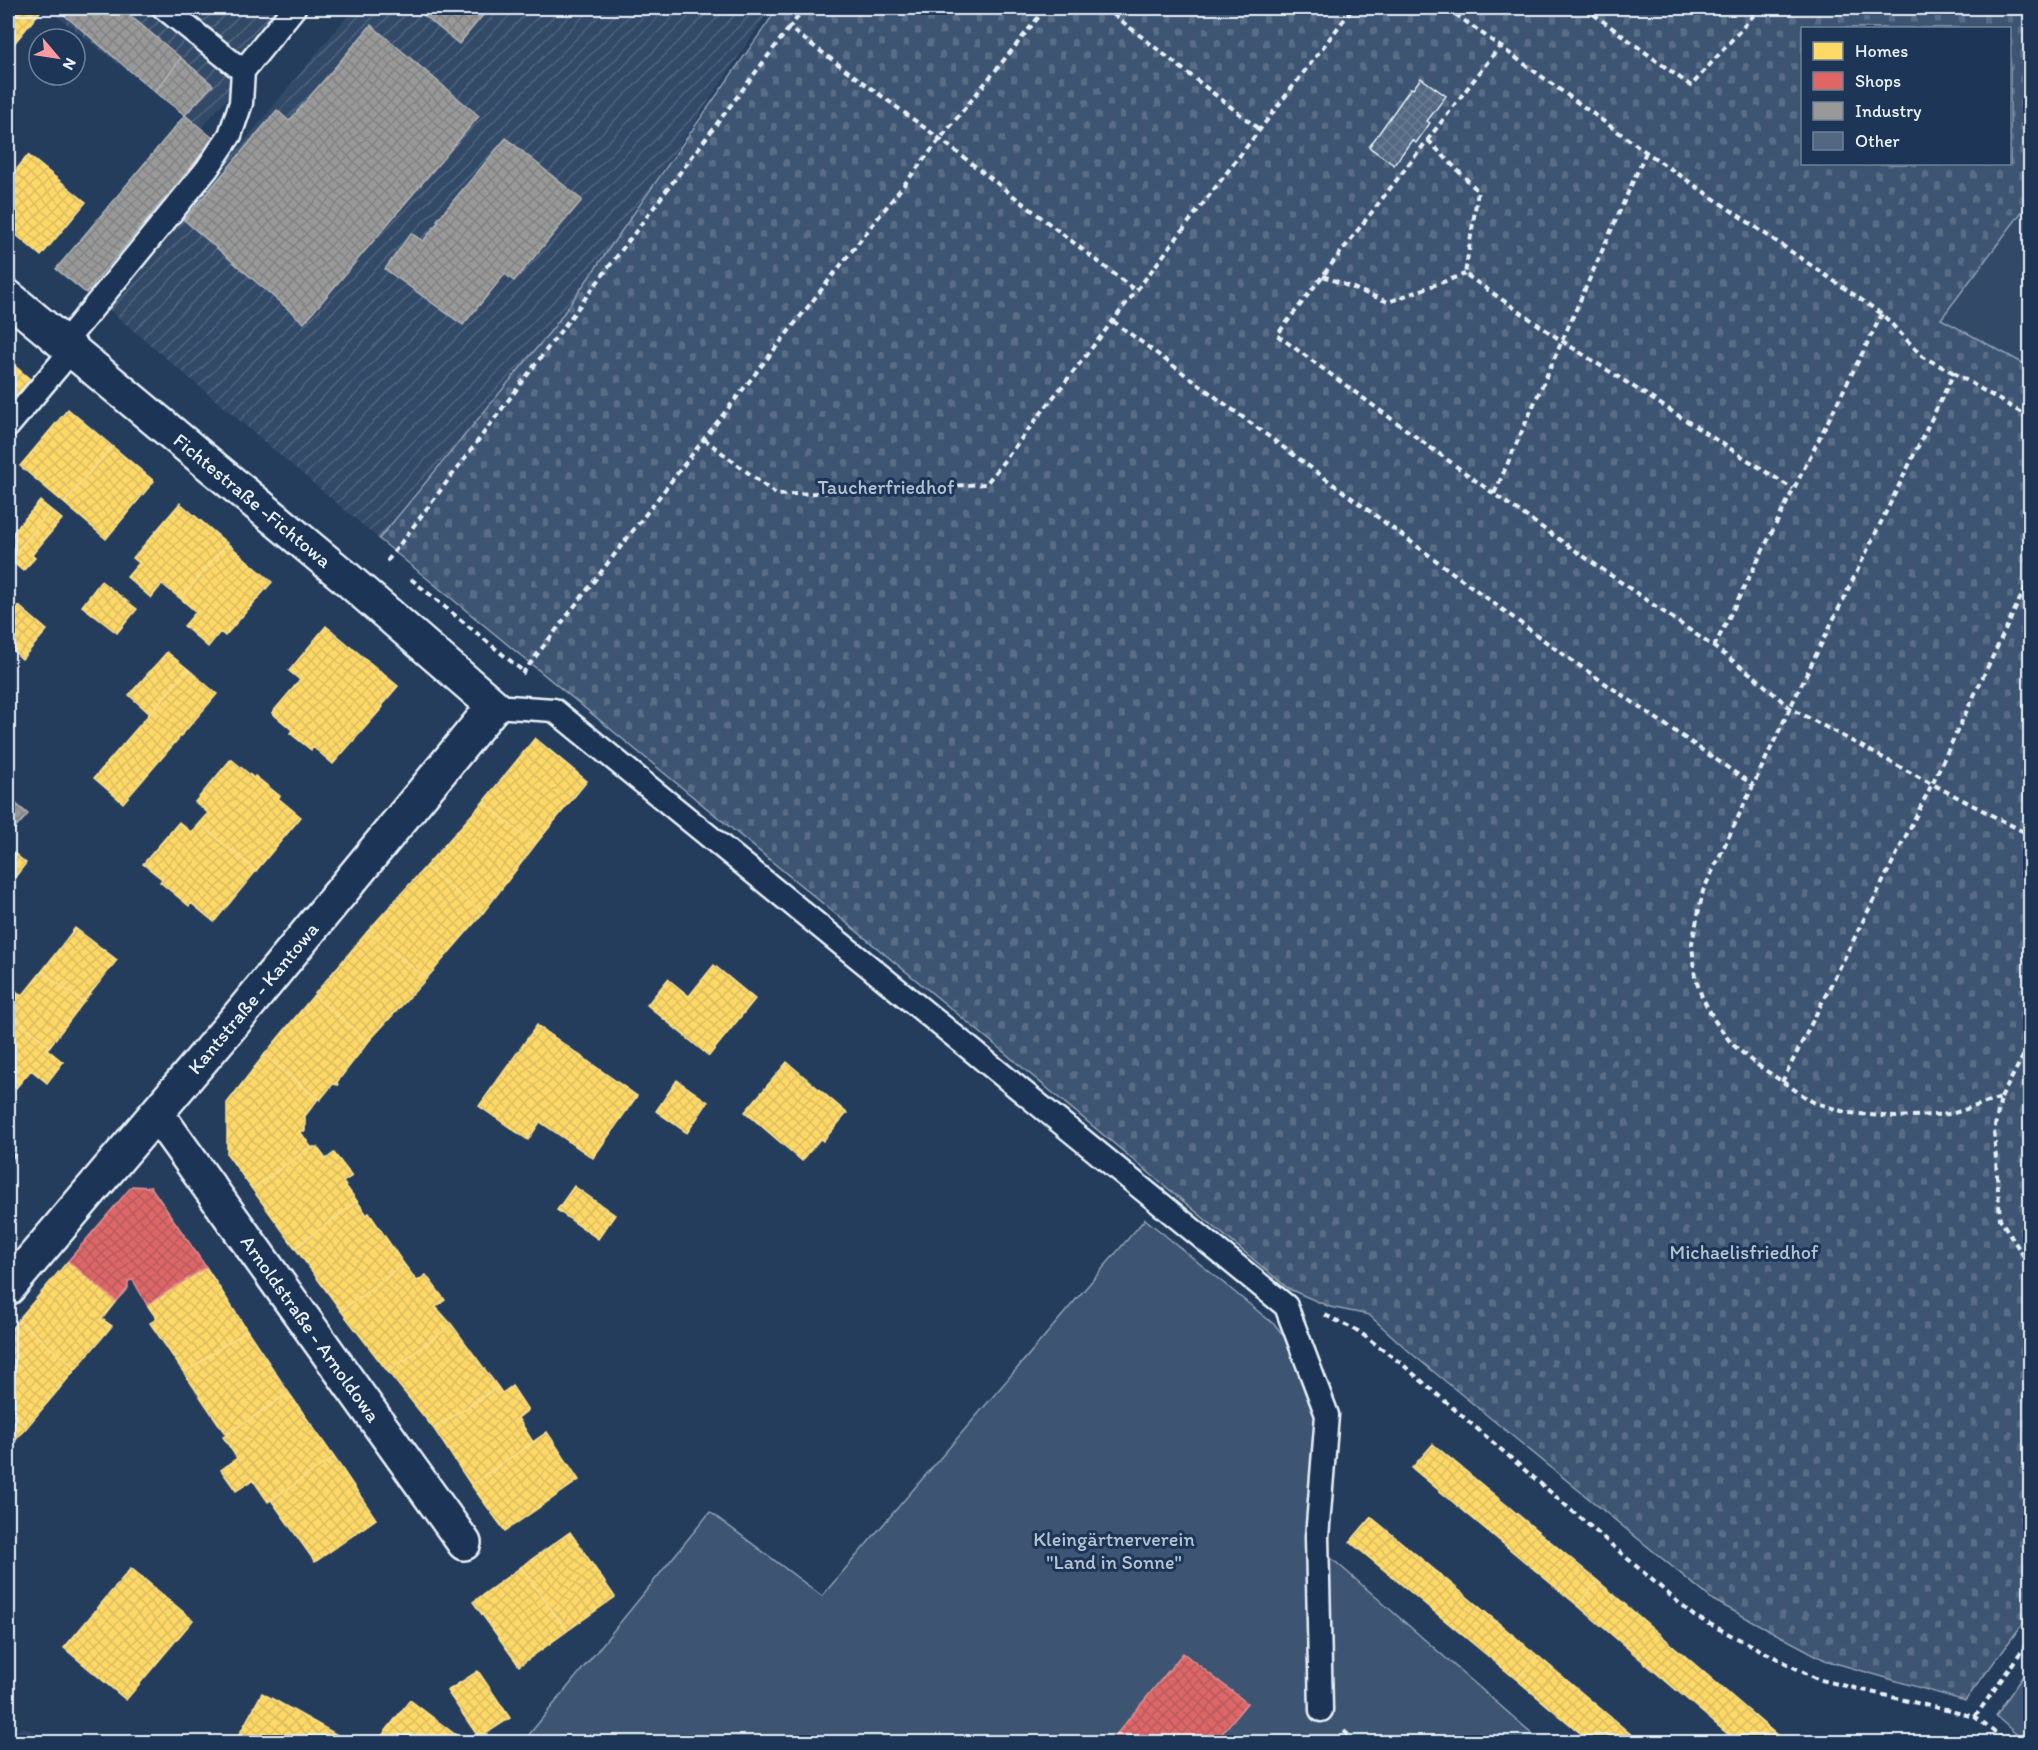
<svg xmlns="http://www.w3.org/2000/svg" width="2038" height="1750" font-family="Itim,sans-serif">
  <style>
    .built { fill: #334a68 }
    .industrial { fill: url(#industrial-furrows) }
    .cemetery { fill: url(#cemetery-stones); stroke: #93a2b5; stroke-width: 1.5; fill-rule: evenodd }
    .green { fill: #3e5472; stroke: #93a2b5; stroke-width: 1.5 }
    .homes { fill: url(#homes-cross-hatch); stroke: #f8e092; stroke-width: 1.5 }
    .shops { fill: url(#shops-cross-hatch); stroke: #e29092; stroke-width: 1.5 }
    .industry { fill: url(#industry-cross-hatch); stroke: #b1b3b6; stroke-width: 1.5 }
    .building { fill: url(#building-cross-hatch); stroke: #e8f1f8; stroke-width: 1.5 }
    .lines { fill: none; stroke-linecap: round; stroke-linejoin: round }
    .service-casing { stroke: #e8f1f8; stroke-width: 27 }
    .minor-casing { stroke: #e8f1f8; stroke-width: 38 }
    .path { stroke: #e8f1f8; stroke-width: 4; stroke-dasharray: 6 4.5; stroke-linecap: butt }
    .service { stroke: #1d3557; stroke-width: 22 }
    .minor { stroke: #1d3557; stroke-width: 33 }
    .labels { text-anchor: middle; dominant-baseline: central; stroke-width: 6; stroke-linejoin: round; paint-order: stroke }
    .park-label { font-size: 20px; fill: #b5c2d0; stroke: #1d3557 }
    .street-label { font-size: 20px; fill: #e8f1f8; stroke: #1d3557 }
  </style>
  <defs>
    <pattern id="industrial-furrows" width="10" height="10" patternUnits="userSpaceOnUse" patternTransform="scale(1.5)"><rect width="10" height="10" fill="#334a68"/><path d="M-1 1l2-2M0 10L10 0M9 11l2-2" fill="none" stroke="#51657e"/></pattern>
    <pattern id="cemetery-stones" width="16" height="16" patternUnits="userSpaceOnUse" patternTransform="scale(1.5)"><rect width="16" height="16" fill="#3e5472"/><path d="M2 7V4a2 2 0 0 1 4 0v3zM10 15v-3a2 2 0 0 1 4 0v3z" fill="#5a6d87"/></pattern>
    <pattern id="homes-cross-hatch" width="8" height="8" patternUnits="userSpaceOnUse" patternTransform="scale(1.5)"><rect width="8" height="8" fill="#ffd966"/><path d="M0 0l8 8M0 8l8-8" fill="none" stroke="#dabc60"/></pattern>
    <pattern id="shops-cross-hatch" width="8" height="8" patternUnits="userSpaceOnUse" patternTransform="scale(1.5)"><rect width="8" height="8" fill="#e06666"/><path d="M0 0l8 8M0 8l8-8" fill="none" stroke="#b25d5e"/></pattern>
    <pattern id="industry-cross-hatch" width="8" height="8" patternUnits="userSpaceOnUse" patternTransform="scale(1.5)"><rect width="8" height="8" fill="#999"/><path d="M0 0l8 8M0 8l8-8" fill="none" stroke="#808181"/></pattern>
    <pattern id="building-cross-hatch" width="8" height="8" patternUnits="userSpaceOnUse" patternTransform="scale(1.5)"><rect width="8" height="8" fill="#536782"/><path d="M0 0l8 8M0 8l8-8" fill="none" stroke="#6c7d94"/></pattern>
  </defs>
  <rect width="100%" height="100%" fill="#253d5d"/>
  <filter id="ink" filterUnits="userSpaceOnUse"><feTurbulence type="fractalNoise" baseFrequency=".0167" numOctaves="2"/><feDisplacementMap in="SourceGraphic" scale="12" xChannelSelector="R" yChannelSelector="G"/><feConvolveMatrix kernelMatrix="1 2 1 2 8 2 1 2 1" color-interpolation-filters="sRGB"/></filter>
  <g filter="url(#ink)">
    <path class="built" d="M2030,201V367L1941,319Z
      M24,1727L52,1742H8V1735Z"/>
    <path class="industrial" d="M47,8H306L201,128Z
      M354,8H771L633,214L554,327L379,539L107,308Z"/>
    <path class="cemetery" d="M778,8H2030V201L1941,319L2030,367V1614L1965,1701L1825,1660L1713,1600L1412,1354L1369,1315L1330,1307L1289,1289L988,1039L379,539L554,327ZM1802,28H2010V164H1802Z"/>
    <path class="green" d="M1145,1219L1276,1326L1297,1353L1321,1417L1306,1536L1542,1742H523L710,1512L822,1596Z
      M2030,1665V1742H2025L1996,1716Z"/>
    <path class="homes" d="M19,8H34L40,12L8,51V21Z
      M28,155L86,202L41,256L8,228V180Z
      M8,360L30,379L8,406Z
      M68,409L112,446L64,503L20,466Z
      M112,446L154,481L106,539L64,503Z
      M40,501L51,510L10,560L8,558V534L10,536Z
      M180,503L227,543L181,599L162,584L151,598L127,577L139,563L133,558Z
      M51,510L62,519L32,555L35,558L23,571L10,560Z
      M227,543L272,582L225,636L220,632L208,647L184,626L196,612L181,599Z
      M101,581L137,609L117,633L82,606Z
      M19,606L47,630L22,659L8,646V619Z
      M326,626L398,686L381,706L383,707L333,764L313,747L311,750L290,733L292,730L272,713L300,680L289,671Z
      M167,652L188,669L150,714L129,695Z
      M188,669L217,694L123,803L94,778Z
      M535,738L587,781L535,845L483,802Z
      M231,759L254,778L255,776L280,796L278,798L301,817L256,871L199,823L208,813L195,802Z
      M483,802L535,845L483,913L425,867Z
      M179,822L191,832L199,823L256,871L214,922L191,903L189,906L160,882L162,879L143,864Z
      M8,848L26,863L8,886Z
      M425,867L483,913L427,978L367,932Z
      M75,928L117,960L83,1003L42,971Z
      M367,932L427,978L369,1041L313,996Z
      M714,965L755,999L709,1056L647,1005L668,979L689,996Z
      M42,971L83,1003L50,1046L8,1013V984L22,996Z
      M313,996L369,1041L337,1082L338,1085L333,1084L320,1100L264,1055Z
      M8,1013L50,1046L47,1049L63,1062L47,1083L31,1070L16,1088L8,1082Z
      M537,1025L637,1096L593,1158L540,1122L528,1140L479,1106Z
      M264,1055L318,1099L305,1116V1131H300L311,1147L252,1189L227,1154V1103Z
      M787,1062L847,1113L823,1141L820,1139L802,1161L745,1112Z
      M677,1080L708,1102L687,1133L656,1111Z
      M311,1147H317L326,1159L334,1153L352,1176L343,1182L357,1201L295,1248L252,1189Z
      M8,1149L15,1155L8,1165Z
      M574,1186L615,1215L598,1239L557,1210Z
      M357,1201L367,1215L369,1213L404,1264L341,1311L295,1248Z
      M68,1261L116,1301L102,1319L112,1326L76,1369L18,1320Z
      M404,1264L417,1281L426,1275L445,1300L436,1307L452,1325L388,1372L341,1311Z
      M206,1267L247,1330L184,1373L150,1323L157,1319L147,1305Z
      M18,1320L76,1369L27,1427L8,1410V1333Z
      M452,1325L498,1387L434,1429L388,1372Z
      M247,1330L289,1393L226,1435L184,1373Z
      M512,1386L528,1410L518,1418L533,1442L471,1485L434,1429L498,1387L502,1393Z
      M289,1393L334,1457L268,1502L253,1480L236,1491L221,1470L237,1458L223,1437Z
      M8,1410L27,1427L8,1449Z
      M547,1432L579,1480L505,1531L471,1485Z
      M1433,1444L1598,1581L1577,1605L1412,1468Z
      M334,1457L376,1519L315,1562L271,1500Z
      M1371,1517L1537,1655L1517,1680L1350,1542Z
      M570,1532L615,1597L567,1631L521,1567Z
      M521,1567L567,1631L519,1666L473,1602Z
      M131,1568L193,1620L126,1700L64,1648Z
      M1598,1581L1785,1742H1737L1577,1605Z
      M1537,1655L1640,1742H1591L1517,1680Z
      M478,1671L510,1718L479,1738L447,1691Z
      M262,1693L343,1738L341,1742H235Z
      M410,1700L465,1742H377Z"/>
    <path class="shops" d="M132,1186L151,1187L206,1267L147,1305L133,1280L128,1281V1288L116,1301L68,1261Z
      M1183,1653L1247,1703L1215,1742H1110Z"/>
    <path class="industry" d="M8,8H19L8,21Z
      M56,8H121L181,58L155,92Z
      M415,8H489L459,44Z
      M371,25L479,116L304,323L184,220L277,110L289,121Z
      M181,58L213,85L185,115L155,92Z
      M185,115L214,139L86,293L56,269Z
      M506,138L582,200L514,281L505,274L463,325L385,269L411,233L423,241L439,221L437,220Z
      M8,797L28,814L13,831L8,827Z"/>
    <path class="building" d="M1421,78L1446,96L1427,121L1430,123L1416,143L1412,140L1394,165L1369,147L1411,88L1413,89Z"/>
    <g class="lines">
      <defs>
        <path id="service" d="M164,8L243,71L294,8
          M64,343L207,169L230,135L241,103L243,71
          M8,426L72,350
          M494,706L554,710L1286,1306L1327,1415L1317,1537L1321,1710"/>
        <g id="minor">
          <path id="s1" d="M8,297L345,577L494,706L239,1016L8,1288"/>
          <path id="s2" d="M157,1114L464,1543"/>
        </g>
      </defs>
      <use href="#service" class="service-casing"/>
      <use href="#minor" class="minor-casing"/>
      <path class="path" d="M805,8L789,28L940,139L1136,291L1353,8
        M1105,8L1260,130
        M1447,8L1646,152L1882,314L1923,357L1954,373
        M1585,8L1691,86L1760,8
        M1428,140L1478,191L1465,274L1562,341L1793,489
        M1646,152L1494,494L1714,647L1755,677L1790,708L1932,784L1782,1082
        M1323,276L1388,302L1465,274
        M1113,321L1561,653L1753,785
        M2030,418L1954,373L1790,708L1703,891L1692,943L1695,977L1702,997L1715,1021L1731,1043L1753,1062L1813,1102L1848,1113L1895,1117L1951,1114L2001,1098L1994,1131L2000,1219L2030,1266
        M704,439L777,495L986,484L1136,291
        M1494,494L1277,335L1500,46
        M389,561L388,560L789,28
        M2030,578L1932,784L2030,835
        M411,579L524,672
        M1714,647L1882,314
        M522,674L704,439L940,139L1046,8
        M2001,1098L2030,1043
        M1325,1315L1358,1331L1402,1364L1694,1616L1817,1679L1975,1717L2007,1742
        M1975,1717L2030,1639
        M1344,1731L1356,1742"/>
      <use href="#service" class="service"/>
      <use href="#minor" class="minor"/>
    </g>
  </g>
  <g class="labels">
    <g class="park-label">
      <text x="886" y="487">Taucherfriedhof</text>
      <text x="1744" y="1252">Michaelisfriedhof</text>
      <text x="1114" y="1539">Kleingärtnerverein<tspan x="1114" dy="23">"Land in Sonne"</tspan></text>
    </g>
    <g class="street-label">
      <text stroke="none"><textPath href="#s1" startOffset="318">Fichtestraße -Fichtowa</textPath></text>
      <text transform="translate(253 998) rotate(-50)">Kantstraße - Kantowa</text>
      <text stroke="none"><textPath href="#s2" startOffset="264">Arnoldstraße - Arnoldowa</textPath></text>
    </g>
  </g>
  <rect width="2038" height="1750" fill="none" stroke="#1d3557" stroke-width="30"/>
  <rect x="15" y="15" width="2008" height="1720" fill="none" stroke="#e8f1f8" stroke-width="2" filter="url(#ink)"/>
  <rect x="1801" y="27" width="210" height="138" fill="#1d3557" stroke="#6e8097" stroke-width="1.5"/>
  <rect x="1813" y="42" width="30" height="18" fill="#ffd966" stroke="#6e8097" stroke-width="1.5"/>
  <text x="1855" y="57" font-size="18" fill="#e8f1f8">Homes</text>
  <rect x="1813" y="72" width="30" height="18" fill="#e06666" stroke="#6e8097" stroke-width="1.5"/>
  <text x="1855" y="87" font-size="18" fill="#e8f1f8">Shops</text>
  <rect x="1813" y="102" width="30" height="18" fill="#999999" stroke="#6e8097" stroke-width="1.5"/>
  <text x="1855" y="117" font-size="18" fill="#e8f1f8">Industry</text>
  <rect x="1813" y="132" width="30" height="18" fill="#536782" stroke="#6e8097" stroke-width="1.5"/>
  <text x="1855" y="147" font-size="18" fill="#e8f1f8">Other</text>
  <g transform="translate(57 57) rotate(119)"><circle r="28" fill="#1d3557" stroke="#6e8097" stroke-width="1.5"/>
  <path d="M0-4.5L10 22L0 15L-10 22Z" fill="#ff9aa2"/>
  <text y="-9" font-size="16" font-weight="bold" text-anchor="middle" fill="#e8f1f8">N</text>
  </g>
</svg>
